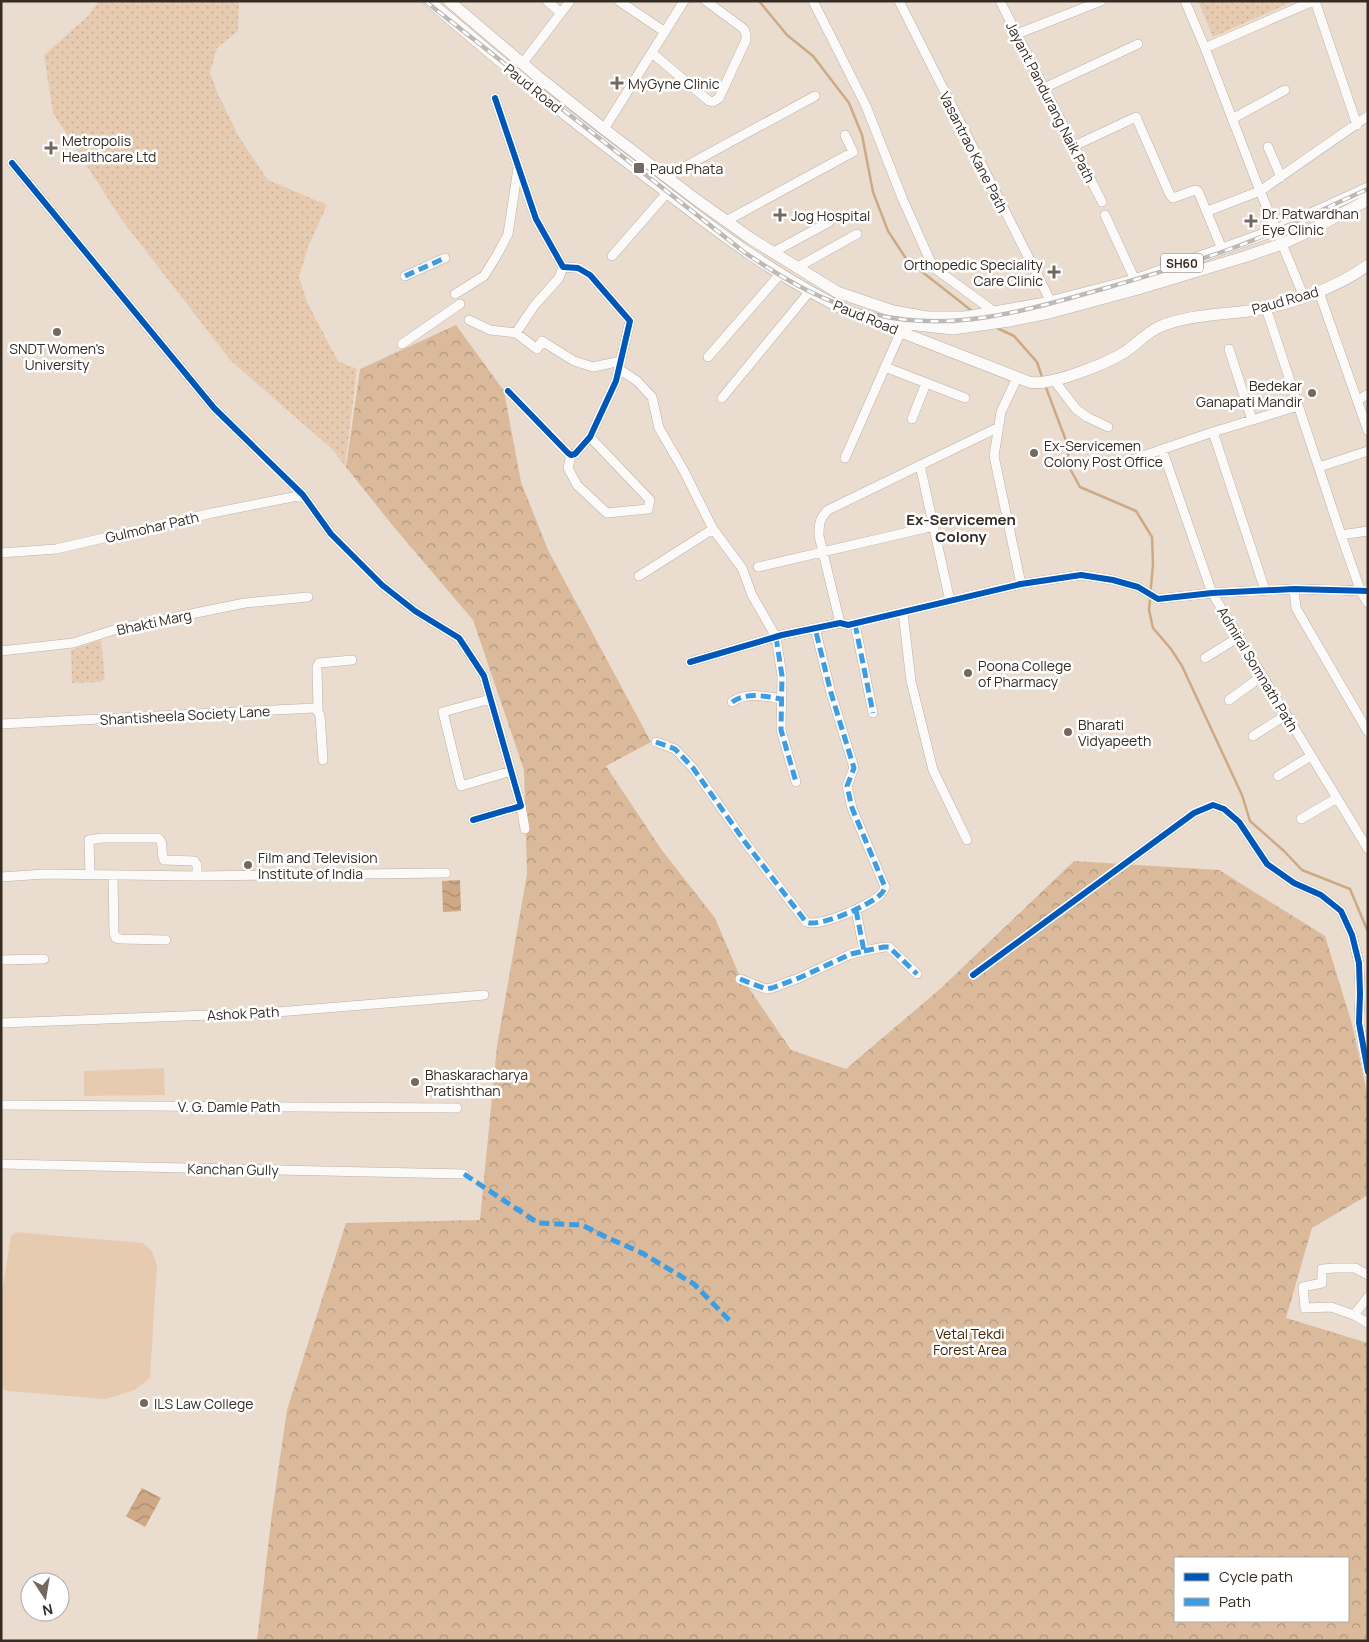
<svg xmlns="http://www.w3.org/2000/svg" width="1369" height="1642" font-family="Manrope,sans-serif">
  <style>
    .grass { fill: url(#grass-dots) }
    .forest { fill: url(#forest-crowns); fill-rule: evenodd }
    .garden { fill: #e7cbb1 }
    .water { fill: url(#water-waves) }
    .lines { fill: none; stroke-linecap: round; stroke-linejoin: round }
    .stream { stroke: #cea985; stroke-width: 2.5 }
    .minor-casing { stroke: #bab0a6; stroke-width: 10 }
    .major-casing { stroke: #bab0a6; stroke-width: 12 }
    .minor { stroke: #fcfaf8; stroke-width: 9 }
    .major { stroke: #fcfaf8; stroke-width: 11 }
    .rail-casing { stroke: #bcb9b6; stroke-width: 4.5 }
    .rail { stroke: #fff; stroke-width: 2.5; stroke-dasharray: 8; stroke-linecap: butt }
    .quiet { stroke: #3e9ce0; stroke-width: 5; stroke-dasharray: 10 5; stroke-linecap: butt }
    .cycleway-casing { stroke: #fff; stroke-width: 9 }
    .cycleway { stroke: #0057b8; stroke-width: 6 }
    .poi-dot { fill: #746960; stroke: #fff; stroke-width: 2 }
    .labels { text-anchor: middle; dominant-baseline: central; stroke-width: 5; stroke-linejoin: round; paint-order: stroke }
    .shield { fill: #fff; stroke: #716b65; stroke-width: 1 }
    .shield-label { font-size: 12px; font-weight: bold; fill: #342b23 }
    .poi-label { font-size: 14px; fill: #342b23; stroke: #fff; text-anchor: start }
    .street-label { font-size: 14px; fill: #342b23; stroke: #fff }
    .park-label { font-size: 14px; fill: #442500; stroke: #fff }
    .neighbourhood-label { font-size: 15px; font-weight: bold; fill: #342b23; stroke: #fff }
  </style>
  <defs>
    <pattern id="grass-dots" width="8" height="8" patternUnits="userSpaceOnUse" patternTransform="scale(1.25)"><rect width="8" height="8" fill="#e7cbb1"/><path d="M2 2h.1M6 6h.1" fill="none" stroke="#c7ae98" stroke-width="1.8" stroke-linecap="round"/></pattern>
    <pattern id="forest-crowns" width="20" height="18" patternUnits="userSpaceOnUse" patternTransform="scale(1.25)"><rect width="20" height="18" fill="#daba9b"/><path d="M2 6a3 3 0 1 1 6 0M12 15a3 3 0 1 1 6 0" fill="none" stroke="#b2977e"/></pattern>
    <pattern id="water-waves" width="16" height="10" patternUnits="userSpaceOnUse" patternTransform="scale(1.25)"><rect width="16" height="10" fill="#cea985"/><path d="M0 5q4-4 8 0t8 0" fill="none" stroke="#a88a6c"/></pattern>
  </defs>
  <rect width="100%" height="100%" fill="#eaddd0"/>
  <path class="grass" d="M99,1H239L238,31L217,48L210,73L218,94L239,137L268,180L327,205L308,247L299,277L307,302L338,361L357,369L345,466L333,450L231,361L121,219L53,113L44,55L88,16Z
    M1198,1H1294L1213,37Z
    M101,640L105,679L100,682L72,683L71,650Z"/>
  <path class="forest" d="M456,325L504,391L521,482L548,550L651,742L606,766L661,849L715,918L738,972L791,1050L846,1069L940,989L1074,861L1219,870L1325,936L1352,1024L1368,1097V1195L1312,1228L1286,1318L1368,1343V1641H257L272,1513L287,1410L346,1223L480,1220L497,1046L527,874L524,770L473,620L393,526L346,467L360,369ZM1175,1558H1348V1621H1175Z"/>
  <path class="garden" d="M164,1068L165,1095L84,1096V1071Z
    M16,1232L143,1243L152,1251L157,1265L150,1378L135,1390L106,1399L6,1391L1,1387V1298L11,1236Z"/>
  <path class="water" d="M460,880L461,911L443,912L442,881Z
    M142,1488L161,1498L145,1527L126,1516Z"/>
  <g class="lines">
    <path class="stream" d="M759,1L787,35L813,56L849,103L862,135L873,192L888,231L907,260L972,311
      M995,327L1014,336L1037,362L1042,377
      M1045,385L1068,446V465L1080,487L1136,511L1152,537L1153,564L1149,610L1153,628L1171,649L1182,666L1242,795L1250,821L1284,851L1302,870L1350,889L1368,932"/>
    <defs>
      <path id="minor" d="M547,1L561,13
        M619,1L665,32
        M813,1L866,106L903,200L933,267L996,313
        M899,1L1051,302
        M1000,1L1102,202
        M1185,1L1205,48L1260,191L1304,297
        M1315,1L1357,125
        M1017,34L1101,1
        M1205,48L1313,1
        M652,53L709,101L713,102L719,98L746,40V35L744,29L706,1
        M522,64L570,1
        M1044,88L1138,44
        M495,98L536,219L563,267L578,268L590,275L630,321L616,381L590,437L575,454L571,455L568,453L508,391
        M1232,119L1285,90
        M604,129L684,1
        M1074,146L1136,117L1170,195L1173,198L1195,190L1198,191L1222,249
        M1268,147L1281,177
        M12,163L214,408L303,495L331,534L382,585L415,611L459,638L484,676L521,806L473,820
        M666,177L815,96
        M1208,211L1260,191L1368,116
        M1105,215L1135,280
        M726,221L853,152L845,135
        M772,253L829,222
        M612,256L667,193
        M796,268L857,234
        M405,276L445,258
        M1319,292L1368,431
        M455,294L484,276L497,255L508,234L518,168
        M1266,308L1341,535L1361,592L1368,603
        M469,320L490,330L516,333L534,306L559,278L563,267
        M516,333L537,349L542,341L574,361L593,367L621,361
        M402,344L460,304
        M1229,349L1252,420
        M708,357L781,273
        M885,367L965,398
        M619,369L637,381L652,397L659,428L684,471L713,529L742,568L752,595L776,637L782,676L781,730L796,782
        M1017,378L1001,412L994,456L1021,584
        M1054,380L1076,409L1087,417L1108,427
        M722,398L810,291
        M1358,400L1368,394
        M912,419L926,383
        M1162,449L1212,593L1368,849
        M571,455L568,468L577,485L607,513L648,509L650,500L590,437
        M845,458L901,331
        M1134,459L1213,432
        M920,465L950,601
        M1319,467L1368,451
        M1341,535L1368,531
        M1,553L56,549L212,513L303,495
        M758,567L934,526
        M639,576L713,529
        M1294,589L1296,608L1368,732
        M1265,590L1213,432L1298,406
        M903,613L911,681L933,770L967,840
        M840,623L819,536C819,524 819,519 828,510L999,427
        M855,624L873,713
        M1,651L73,643L117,629L245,603L308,597
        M1205,658L1239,637
        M690,662L782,635L840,623L848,625L1021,584L1081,575L1113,580L1138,587L1158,599L1212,593L1294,589L1368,591
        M490,699L443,712L461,786L511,771
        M1229,700L1262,676
        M732,702C746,692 765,696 781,699
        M318,710L317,667L319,663L352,660
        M1,724L315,708L320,715L323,760
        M1253,736L1286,715
        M656,742L675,749L693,768L745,842L806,922C819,928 871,905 881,894C883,892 884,890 885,887L852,808L847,786L854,768L831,693L815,628
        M1278,776L1311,756
        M521,806L525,829
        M1301,819L1337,798
        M90,874L89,840L102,838H158C165,843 160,853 164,860L194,861L197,865V876
        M113,875L114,933L116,938L121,939L166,940
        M1,877L45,874L197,876L446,873
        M864,951L884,947H889L917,974
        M1,960L44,959
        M973,975L1194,813L1213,805L1224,809L1239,822L1267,864L1294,883L1321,895L1341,911L1352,935L1359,963L1360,994L1359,1023L1368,1072
        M740,979L766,989L772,988L799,978L851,954L864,951L856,910
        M1,1023L265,1013L484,995
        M1,1105L457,1108
        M1,1164L464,1174
        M1368,1275L1355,1268H1335L1322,1269V1283L1303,1287L1305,1308L1331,1307L1354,1315L1368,1323
        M1354,1315L1368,1297"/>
      <path id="major" d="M429,1C462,29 495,57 528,84C569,119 613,151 656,184C717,232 781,280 852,313L1029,382C1050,387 1107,363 1125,352C1137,344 1146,333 1159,327C1186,315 1219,315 1248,311C1287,306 1337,288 1368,265
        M449,1L536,75L604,129L694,198L750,238L837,292L893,311L927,317H965L1046,303L1104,288L1135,280L1276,230L1368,188
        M888,320L899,323L953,329L1009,321L1049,313L1138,289L1244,257L1282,244L1299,236L1368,200"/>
    </defs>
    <use href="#minor" class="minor-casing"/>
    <use href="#major" class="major-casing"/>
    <use href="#minor" class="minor"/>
    <use href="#major" class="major"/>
    <defs>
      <path id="rail" d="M425,1L744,252C785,280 827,305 876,315C955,332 1024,311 1099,290C1144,277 1189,264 1233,248C1279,231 1323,209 1368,189"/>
    </defs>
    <use href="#rail" class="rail-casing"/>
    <use href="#rail" class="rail"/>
    <path class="quiet" d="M405,276L445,258
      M855,624L873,713
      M776,637L782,676L781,730L796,782
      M732,702C746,692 765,696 781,699
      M656,742L675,749L693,768L745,842L806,922C819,928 871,905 881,894C883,892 884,890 885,887L852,808L847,786L854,768L831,693L815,628
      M864,951L884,947H889L917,974
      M740,979L766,989L772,988L799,978L851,954L864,951L856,910
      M464,1174L538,1223L582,1225L606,1237L642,1253L694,1284L732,1323"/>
    <defs>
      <path id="cycleway" d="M495,98L536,219L563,267L578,268L590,275L630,321L616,381L590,437L575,454L571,455L568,453L508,391
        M12,163L214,408L303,495L331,534L382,585L415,611L459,638L484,676L521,806L473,820
        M690,662L782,635L840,623L848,625L1021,584L1081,575L1113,580L1138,587L1158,599L1212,593L1294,589L1368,591
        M973,975L1194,813L1213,805L1224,809L1239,822L1267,864L1294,883L1321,895L1341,911L1352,935L1359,963L1360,994L1359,1023L1368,1072"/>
    </defs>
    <use href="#cycleway" class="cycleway-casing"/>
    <use href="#cycleway" class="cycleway"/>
  </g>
  <g class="poi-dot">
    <path d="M614.5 75.5h5v5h5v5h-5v5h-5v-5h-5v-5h5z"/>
    <path d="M48.5 140.5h5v5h5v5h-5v5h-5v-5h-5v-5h5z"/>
    <rect x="633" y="162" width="12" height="12" rx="2.5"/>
    <path d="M777.5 207.5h5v5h5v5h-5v5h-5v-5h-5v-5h5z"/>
    <path d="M1248.5 213.5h5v5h5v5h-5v5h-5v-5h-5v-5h5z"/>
    <path d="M1051.5 264.5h5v5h5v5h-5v5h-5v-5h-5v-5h5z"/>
    <circle cx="57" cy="332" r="5"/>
    <circle cx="1312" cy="393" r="5"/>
    <circle cx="1034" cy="453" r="5"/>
    <circle cx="968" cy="673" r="5"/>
    <circle cx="1068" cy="732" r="5"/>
    <circle cx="248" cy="865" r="5"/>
    <circle cx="415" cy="1082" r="5"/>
    <circle cx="144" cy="1403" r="5"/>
  </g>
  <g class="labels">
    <rect class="shield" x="1161" y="253.5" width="42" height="19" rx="4"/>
    <g class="shield-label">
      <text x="1182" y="263">SH60</text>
    </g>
    <g class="poi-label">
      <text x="628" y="83">MyGyne Clinic</text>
      <text x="62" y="140">Metropolis<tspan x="62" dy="16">Healthcare Ltd</tspan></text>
      <text x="650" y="168">Paud Phata</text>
      <text x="1262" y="213">Dr. Patwardhan<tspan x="1262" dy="16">Eye Clinic</tspan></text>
      <text x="791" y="215">Jog Hospital</text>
      <text x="1043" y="264" text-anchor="end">Orthopedic Speciality<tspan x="1043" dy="16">Care Clinic</tspan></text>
      <text x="57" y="348" text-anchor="middle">SNDT Women's<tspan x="57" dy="16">University</tspan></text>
      <text x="1302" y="385" text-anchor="end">Bedekar<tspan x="1302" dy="16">Ganapati Mandir</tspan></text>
      <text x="1044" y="445">Ex-Servicemen<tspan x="1044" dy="16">Colony Post Office</tspan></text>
      <text x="978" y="665">Poona College<tspan x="978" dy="16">of Pharmacy</tspan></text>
      <text x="1078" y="724">Bharati<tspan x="1078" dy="16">Vidyapeeth</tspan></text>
      <text x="258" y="857">Film and Television<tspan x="258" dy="16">Institute of India</tspan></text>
      <text x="425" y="1074">Bhaskaracharya<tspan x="425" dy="16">Pratishthan</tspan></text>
      <text x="154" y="1403">ILS Law College</text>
    </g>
    <g class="street-label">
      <text transform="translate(533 88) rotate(39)">Paud Road</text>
      <text transform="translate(1051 102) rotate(63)">Jayant Pandurang Naik Path</text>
      <text transform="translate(974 152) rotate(63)">Vasantrao Kane Path</text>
      <text transform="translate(1285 300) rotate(-16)">Paud Road</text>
      <text transform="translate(866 317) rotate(22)">Paud Road</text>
      <text transform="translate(152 527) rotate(-13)">Gulmohar Path</text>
      <text transform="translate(154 622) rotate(-12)">Bhakti Marg</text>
      <text transform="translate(1258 669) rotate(59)">Admiral Somnath Path</text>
      <text transform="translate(185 715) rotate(-3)">Shantisheela Society Lane</text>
      <text transform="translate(243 1013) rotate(-3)">Ashok Path</text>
      <text x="229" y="1106">V. G. Damle Path</text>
      <text transform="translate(233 1169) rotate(1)">Kanchan Gully</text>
    </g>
    <g class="park-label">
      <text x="970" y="1333">Vetal Tekdi<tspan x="970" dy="16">Forest Area</tspan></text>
    </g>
    <g class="neighbourhood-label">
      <text x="961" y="519">Ex-Servicemen<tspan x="961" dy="17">Colony</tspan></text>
    </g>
  </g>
  <rect width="1369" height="1642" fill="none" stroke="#342b23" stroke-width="5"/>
  <rect x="1174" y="1557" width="175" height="65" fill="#ffffff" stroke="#aeaaa7"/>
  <rect x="1184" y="1573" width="25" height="8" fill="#0057b8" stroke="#aeaaa7"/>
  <text x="1219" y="1582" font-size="15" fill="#342b23">Cycle path</text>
  <rect x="1184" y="1598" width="25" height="8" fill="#3e9ce0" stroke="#aeaaa7"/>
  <text x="1219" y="1607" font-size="15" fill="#342b23">Path</text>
  <g transform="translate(45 1597) rotate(168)"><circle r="24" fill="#ffffff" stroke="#aeaaa7"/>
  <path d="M0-4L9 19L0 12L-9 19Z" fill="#746960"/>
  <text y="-8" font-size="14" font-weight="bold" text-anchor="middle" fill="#342b23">N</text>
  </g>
</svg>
